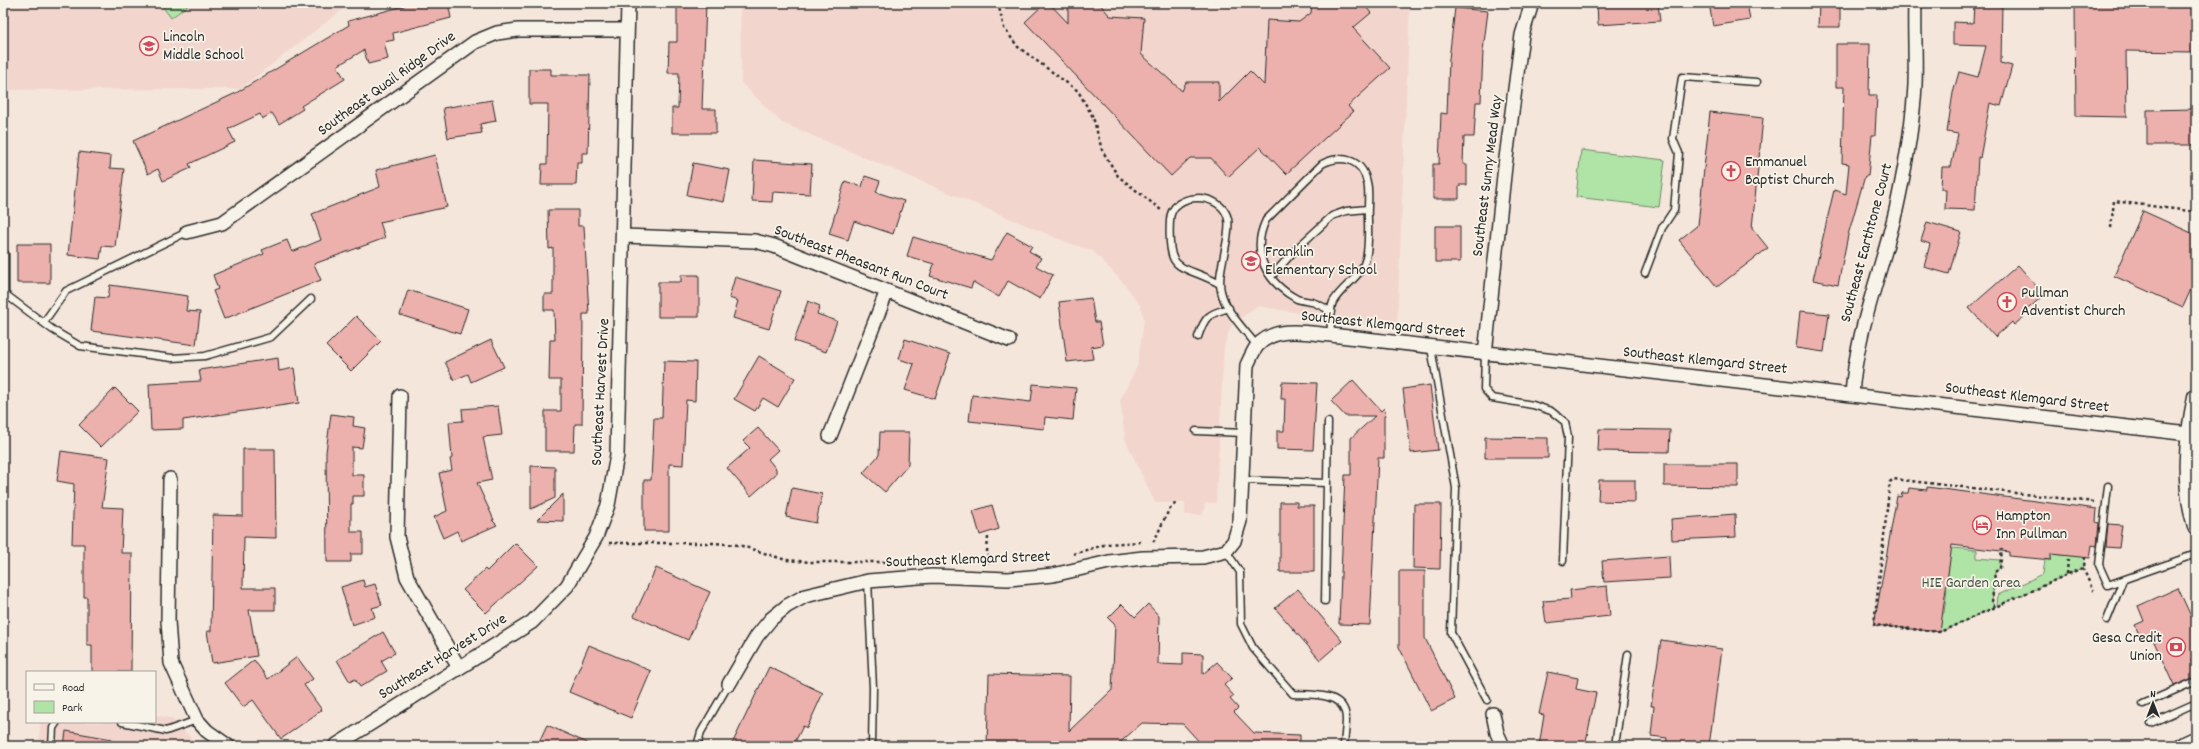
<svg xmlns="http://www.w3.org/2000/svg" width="2199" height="749" font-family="Dekko,sans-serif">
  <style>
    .built { fill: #f2d6ce }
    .green { fill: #b0e4a6; stroke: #6e8868 }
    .building { fill: #ecb1ad; stroke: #2b2b2b }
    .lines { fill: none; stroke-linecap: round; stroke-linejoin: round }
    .service-casing { stroke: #2b2b2b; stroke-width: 9 }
    .minor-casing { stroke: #2b2b2b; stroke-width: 16 }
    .tertiary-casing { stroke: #2b2b2b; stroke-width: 19 }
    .path { stroke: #2b2b2b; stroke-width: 2.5; stroke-dasharray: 3 3; stroke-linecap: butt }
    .service { stroke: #f7f3e8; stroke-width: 6 }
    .minor { stroke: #f7f3e8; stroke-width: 13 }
    .tertiary { stroke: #f7f3e8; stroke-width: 16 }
    .labels { text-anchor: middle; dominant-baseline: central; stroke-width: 3.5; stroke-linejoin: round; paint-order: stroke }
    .poi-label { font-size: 16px; fill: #2b2b2b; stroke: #f7f3e8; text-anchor: start }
    .street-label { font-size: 16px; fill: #2b2b2b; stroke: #f7f3e8 }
    .park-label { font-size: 16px; fill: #4c594a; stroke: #f7f3e8 }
  </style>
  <rect width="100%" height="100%" fill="#f5e6dc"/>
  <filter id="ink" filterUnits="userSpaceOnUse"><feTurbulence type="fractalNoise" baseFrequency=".025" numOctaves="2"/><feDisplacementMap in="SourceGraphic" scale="8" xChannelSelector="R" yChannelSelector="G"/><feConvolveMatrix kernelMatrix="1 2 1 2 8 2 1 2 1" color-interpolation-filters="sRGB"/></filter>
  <g filter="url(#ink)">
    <path class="built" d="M3,3H351L240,89L3,90Z
      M740,3H1410L1397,330L1257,306L1231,326L1224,347L1216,503H1205L1203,515H1185V503H1155L1125,439L1120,400L1137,366L1144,320L1141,307L1126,286L1093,251L1071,244L782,123L741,83Z
      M155,715L171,718L199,746H39L40,722H155Z"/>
    <path class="green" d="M160,3H191L171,18Z
      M1581,150L1665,160L1659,207L1576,197Z
      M1952,548L1977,550V558L2000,560V568L1995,572L1992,602L1995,607L1940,632L1941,613H1944L1947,589L1944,588L1945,583H1947L1949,564L1948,551Z
      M2051,554L2085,557L2084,567L1997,606L1998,595L2043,574L2045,560H2051Z"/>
    <path class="building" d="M403,3H448L451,18L393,33L394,40L384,42L388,59L368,64L364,50L337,66L345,79L301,106L303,109L279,124L272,113L262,119L260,114L228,129L235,142L189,164L191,168L163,181L158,169L148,174L133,141L236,93L349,25L348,21L404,6Z
      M677,3H706L702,109H716V133H672V108H678L679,73H668L669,42H677Z
      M1045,3H1049L1068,23V3H1099L1110,16L1144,18L1141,54L1182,91L1186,82H1219V102L1250,71L1264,85L1267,20L1299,22L1311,13L1312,3H1366V7L1371,13L1353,28L1390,68L1348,106L1353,112L1286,174L1260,147L1228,177L1211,158H1190L1171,176L1025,22Z
      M1597,3H1658L1660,21L1598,25Z
      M1709,3H1747L1750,20L1713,26Z
      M1819,3H1840V27H1818Z
      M1974,3H2002L2001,63L2012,66L2001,106L1990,103L1980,158L1978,157L1975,210L1945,209L1946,189H1941L1942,167H1951L1958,134L1947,132L1953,93L1959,72L1978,77L1986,46L1953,45V22L1973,23Z
      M2075,3H2193V52L2126,51L2127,117L2076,116Z
      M1455,8L1488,11L1483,51L1481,102H1476L1474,137H1464L1463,164H1467V185H1459V199H1433V164H1439L1441,113L1447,114L1449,59Z
      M1836,44H1870L1869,95H1877L1875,135H1872L1868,176H1865L1848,235L1838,285L1813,280L1834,190L1846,194L1849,164L1842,163L1844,87H1836Z
      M529,69H551V75H590L588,153H582V163H577L576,185H541L542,164H547L548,104H529Z
      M492,100L496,121L480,124L482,133L448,138L443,108Z
      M2196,109V145H2147V110Z
      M1710,112L1763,118L1752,228L1768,248L1717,287L1679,240L1698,225Z
      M79,152L111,156L110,168L124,169L115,247L102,246L100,259L68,255Z
      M435,155L447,207L380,222L385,238L314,264L321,280L224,319L213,291L218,289L213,275L264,254L262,250L287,240L292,252L321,240L312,214L380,187L376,170Z
      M754,160L812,164L810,194L773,192L772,202L752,201Z
      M693,163L730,170L724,202L687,195Z
      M865,176L880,181L876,192L904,201L893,234L854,221L848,240L829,234L845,181L862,187Z
      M548,210H578V226H584L589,314H583L582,424H575L574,451H545V411H561V380H549L550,340H555L554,310H544V294H553V248L549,249Z
      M2143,211L2196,235V278L2183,307L2114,276Z
      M1927,222L1961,232L1949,274L1924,267L1930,244L1921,241Z
      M1435,226H1460V262H1435Z
      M1007,232L1032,246L1029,251L1041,258L1036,266L1053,275L1040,299L1008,281L999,297L973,282L971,288L930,276L934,264L907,256L913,237L991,260Z
      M17,244H50V283H17Z
      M2018,265L2044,295L2022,314L2024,317L2014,325L2012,322L1995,337L1969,308Z
      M681,275H699V317H658V282H681Z
      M735,277L781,291L769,329L733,318L738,301L729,298Z
      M110,285L188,296L186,311L200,312L196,345L91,331L95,297L108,298Z
      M408,290L468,309L460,334L400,315Z
      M1091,298L1095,322H1099L1103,345L1091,347L1093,359L1067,362L1059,302Z
      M808,301L820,306L817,314L837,321L826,352L794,341Z
      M1800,311L1829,314L1824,352L1796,348Z
      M356,316L381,341L351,371L326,346Z
      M905,339L950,354L935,399L905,390L914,364L899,359Z
      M491,340L504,367L471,382L468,374L454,380L445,362Z
      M759,356L795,378L778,407L763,398L755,411L734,399Z
      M278,358L279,371L294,368L299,403L183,420V429L151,430L149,384L201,381L199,370Z
      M664,361L696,362L695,401L686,400L683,465L669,464V531H644V480H651L654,418H662Z
      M1353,380L1381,411L1384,408L1386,416H1384V458H1378L1370,625L1339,624L1345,475H1351V438L1375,416H1345L1331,401Z
      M1282,382L1317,383L1313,450L1277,449V431H1284L1285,399H1281Z
      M1033,384L1076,388L1073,420L1045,417L1044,429L969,421L972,395L1031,402Z
      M1430,385L1438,450L1411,453L1403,389Z
      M115,388L138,411L101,447L79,425Z
      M498,406L502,435L483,437L492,480L477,483L494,520H492L497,525L461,541L457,531L443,538L434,517L447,511L439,473L452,470L450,459L452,458L449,422L463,421L462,409Z
      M331,414L354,417L353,426L365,428L362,448L352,447V475H364V496H353V504H351V532H363V554H351V562H327L326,452Z
      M758,428L778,450L768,459L776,469V474L751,496L727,468L750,448L743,441Z
      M1599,429L1670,430L1669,452L1598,451Z
      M880,432H909L908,465L885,492L863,473L879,455Z
      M1485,437L1548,438V458H1485Z
      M243,449H275L276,538L244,537L243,588H275V610H249L257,656L212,663L207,631H211L213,515L243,516Z
      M61,451L109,458L102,507L123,508L121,553H132L131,672H92V645H87V597H84V544H72L74,484L57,481Z
      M1664,464H1738V487L1664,486Z
      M531,466L555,467V498L531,509Z
      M1599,480H1635V502L1598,501Z
      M1927,487L2097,509L2096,522L2099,523L2097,546L2092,545L2090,558L2051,554V560L2009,556V552L1952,545L1940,632L1874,625L1897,496L1901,497L1902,493H1908L1909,488L1927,490Z
      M792,488L822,494L816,523L786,517Z
      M563,494V521L537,520Z
      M1280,502H1297V506H1314V572H1280Z
      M1414,504H1441L1440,569L1413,568Z
      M992,505L999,529L980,535L973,511Z
      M1735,514L1736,537L1672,540L1671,519Z
      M2108,524L2122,525L2119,548L2106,547Z
      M515,543L538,566L486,613L463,590L485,569L487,571Z
      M1669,556L1670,578L1604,582L1602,561Z
      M656,568L710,592L688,640L634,616Z
      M1399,571H1425V638L1455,699L1431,711L1399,647Z
      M363,580L365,587L375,584L382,605L372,608L375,617L352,625L341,587Z
      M1607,586L1610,616L1546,623L1543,601L1571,599L1570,590Z
      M2178,588L2196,627V658L2191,660L2196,677L2174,686L2150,633L2140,637L2135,625L2144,621L2138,606Z
      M1298,589L1342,641L1320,660L1275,608Z
      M1122,604L1135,617L1148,604L1159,616L1158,664L1183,665V653L1203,654V674L1217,662L1232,678L1224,685L1234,696L1230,699L1238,708L1234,712L1254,733L1300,735V746H1203L1183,724L1142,723L1116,746H987L989,674L1070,676L1069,731L1112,690L1115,625L1108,618Z
      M383,632L395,653L381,661L387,671L360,687L355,679L350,682L337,660Z
      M1661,640L1722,649L1709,746H1666L1667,738L1651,736L1654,706H1651Z
      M589,645L651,671L631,718L569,692Z
      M297,657L313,679L304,685L322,710L281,739L253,700L243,707L225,683L254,660L268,679Z
      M769,667L823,693L807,728L803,726L793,746H731Z
      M1548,672L1578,678L1576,689L1596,693L1585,746H1539L1544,715L1539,714Z
      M547,725L594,746H537Z
      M66,731L112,739L111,746H64Z"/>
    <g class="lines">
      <defs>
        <path id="service" d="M5,254V294L53,330L80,346L172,358L205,356L271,337L311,299
          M1645,273L1662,228L1674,210L1679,153L1673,139L1682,77L1757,82
          M1271,277L1295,250L1332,216L1346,211L1367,209
          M1220,284C1179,262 1167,276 1170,220C1171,191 1222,191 1228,219C1230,229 1226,244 1224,255C1222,266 1218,279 1221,291C1225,311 1245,330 1257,346
          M44,322L66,291L187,232
          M1331,335C1331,326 1329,310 1333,302C1342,286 1362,277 1366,258C1369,246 1368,231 1368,219C1367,207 1370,193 1367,182C1362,159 1342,154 1322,164L1266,220C1250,253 1267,283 1297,299C1302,301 1307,301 1312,302C1319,304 1325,308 1332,312
          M1198,337C1205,316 1208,314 1229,308
          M1431,348L1456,488L1451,633L1487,700
          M1485,354L1484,389L1492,398L1533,405L1551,411L1565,422L1568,437L1563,561
          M1196,431L1244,433
          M1242,480L1326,483
          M2108,486L2099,565L2108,585L2196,554
          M1226,551L1240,572L1241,624L1253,648L1293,694C1310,695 1339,692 1345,712C1348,721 1344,736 1344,746
          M868,581L873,688L872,746
          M1325,601L1328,422
          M2107,620L2123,580
          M2143,704L2196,681
          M122,722L166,731L197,720
          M2151,723L2196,703
          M52,746L53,728L57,722
          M697,746L701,732L729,684
          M1615,746L1628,654
          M2176,746L2183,740L2196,734"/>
        <path id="minor" d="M187,232L222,223L475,42L497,33L518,30H627
          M624,236L755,241L774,246L1009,340
          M1485,354L1505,166L1522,35L1532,3
          M1852,395C1856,328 1884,267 1898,201C1906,163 1913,124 1915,85C1916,58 1914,30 1915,3
          M400,396L397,537L407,577L459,668
          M830,436L887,291
          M170,479L168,621L171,663L197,720L207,731L228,746
          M729,684L757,636L771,619L787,606L805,596L868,581L932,576L1008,579L1053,575L1109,562L1143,558L1203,557L1226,551L1234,541L1240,521L1247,365C1250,359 1253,351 1257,346C1276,325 1307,333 1331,335L2189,434
          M1493,714L1497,733L1503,746
          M335,746L532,622L567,586L596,537L608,505L617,455L628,3"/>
        <path id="tertiary" d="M2196,397C2187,440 2183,483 2196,526"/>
      </defs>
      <use href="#service" class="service-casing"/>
      <use href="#minor" class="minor-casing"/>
      <use href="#tertiary" class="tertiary-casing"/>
      <path class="path" d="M998,3L1004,28L1018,47L1078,91L1093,117L1102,150L1118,176L1161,210
        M2111,228L2114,201L2196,212
        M988,537L987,552L990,564
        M1153,542C1161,530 1165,511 1176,503
        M609,543H715L739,545L786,560L812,562H909
        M1073,554L1107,544L1141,542
        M2085,557L2084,567L1940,632L1874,625L1890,482L1893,479L2094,502
        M2083,568L2093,591
        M2067,574L2068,556
        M1995,607L1992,602L1995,572L2000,568L2002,549"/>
      <use href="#service" class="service"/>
      <use href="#minor" class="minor"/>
      <use href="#tertiary" class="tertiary"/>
    </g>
  </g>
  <defs>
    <symbol id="school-ring" viewBox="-11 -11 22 22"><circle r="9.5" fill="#f7f3e8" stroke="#d1495b" stroke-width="1.5"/><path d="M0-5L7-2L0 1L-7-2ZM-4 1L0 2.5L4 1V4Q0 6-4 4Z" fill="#d1495b"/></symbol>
    <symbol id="church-ring" viewBox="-11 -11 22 22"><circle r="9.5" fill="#f7f3e8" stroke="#d1495b" stroke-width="1.5"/><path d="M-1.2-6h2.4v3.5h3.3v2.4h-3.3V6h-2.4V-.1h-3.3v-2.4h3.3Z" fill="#d1495b"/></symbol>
    <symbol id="hotel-ring" viewBox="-11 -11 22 22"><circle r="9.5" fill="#f7f3e8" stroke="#d1495b" stroke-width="1.5"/><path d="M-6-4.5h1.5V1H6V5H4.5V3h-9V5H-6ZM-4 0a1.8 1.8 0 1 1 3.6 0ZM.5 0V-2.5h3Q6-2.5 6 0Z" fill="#d1495b"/></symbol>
    <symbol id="bank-ring" viewBox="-11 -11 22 22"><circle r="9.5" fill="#f7f3e8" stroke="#d1495b" stroke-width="1.5"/><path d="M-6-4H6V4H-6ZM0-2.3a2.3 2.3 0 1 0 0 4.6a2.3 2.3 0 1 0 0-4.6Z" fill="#d1495b"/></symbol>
  </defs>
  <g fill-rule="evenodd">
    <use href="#school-ring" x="138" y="35" width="22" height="22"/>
    <use href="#church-ring" x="1720" y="160" width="22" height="22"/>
    <use href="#school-ring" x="1240" y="250" width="22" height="22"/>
    <use href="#church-ring" x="1996" y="291" width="22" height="22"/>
    <use href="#hotel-ring" x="1971" y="514" width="22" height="22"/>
    <use href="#bank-ring" x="2165" y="636" width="22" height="22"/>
  </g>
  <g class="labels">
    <g class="poi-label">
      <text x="163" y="37">Lincoln<tspan x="163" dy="18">Middle School</tspan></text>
      <text x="1745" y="162">Emmanuel<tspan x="1745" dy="18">Baptist Church</tspan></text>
      <text x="1265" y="252">Franklin<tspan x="1265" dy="18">Elementary School</tspan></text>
      <text x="2021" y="293">Pullman<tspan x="2021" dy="18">Adventist Church</tspan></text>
      <text x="1996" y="516">Hampton<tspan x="1996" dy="18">Inn Pullman</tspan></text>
      <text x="2162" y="638" text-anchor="end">Gesa Credit<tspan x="2162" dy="18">Union</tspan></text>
    </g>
    <g class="street-label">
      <text transform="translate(387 84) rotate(-36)">Southeast Quail Ridge Drive</text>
      <text transform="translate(1488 176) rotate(-83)">Southeast Sunny Mead Way</text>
      <text transform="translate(1867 243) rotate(-75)">Southeast Earthtone Court</text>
      <text transform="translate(861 263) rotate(21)">Southeast Pheasant Run Court</text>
      <text transform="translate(1383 325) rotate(6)">Southeast Klemgard Street</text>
      <text transform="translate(1705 361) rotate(6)">Southeast Klemgard Street</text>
      <text transform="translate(601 392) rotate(-87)">Southeast Harvest Drive</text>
      <text transform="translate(2027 398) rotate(7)">Southeast Klemgard Street</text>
      <text transform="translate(968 560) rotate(-2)">Southeast Klemgard Street</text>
      <text transform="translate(443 657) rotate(-32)">Southeast Harvest Drive</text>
    </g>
    <g class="park-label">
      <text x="1971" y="583">HIE Garden area</text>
    </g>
  </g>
  <rect width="2199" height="749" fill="none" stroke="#f7f3e8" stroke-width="16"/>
  <rect x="8" y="8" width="2183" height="733" fill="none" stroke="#2b2b2b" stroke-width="1.5" filter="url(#ink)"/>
  <rect x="26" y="671" width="130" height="52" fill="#f7f3e8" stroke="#a5a39c"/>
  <rect x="34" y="684" width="20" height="6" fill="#f7f3e8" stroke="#a5a39c"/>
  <text x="62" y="691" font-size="12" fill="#2b2b2b">Road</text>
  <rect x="34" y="701" width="20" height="12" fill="#b0e4a6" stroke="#a5a39c"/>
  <text x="62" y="711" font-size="12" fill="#2b2b2b">Park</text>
  <g transform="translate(2153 703)" stroke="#f7f3e8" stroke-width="3" paint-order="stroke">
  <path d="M0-3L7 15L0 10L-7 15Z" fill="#2b2b2b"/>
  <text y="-6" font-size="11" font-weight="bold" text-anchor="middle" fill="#2b2b2b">N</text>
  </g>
</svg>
